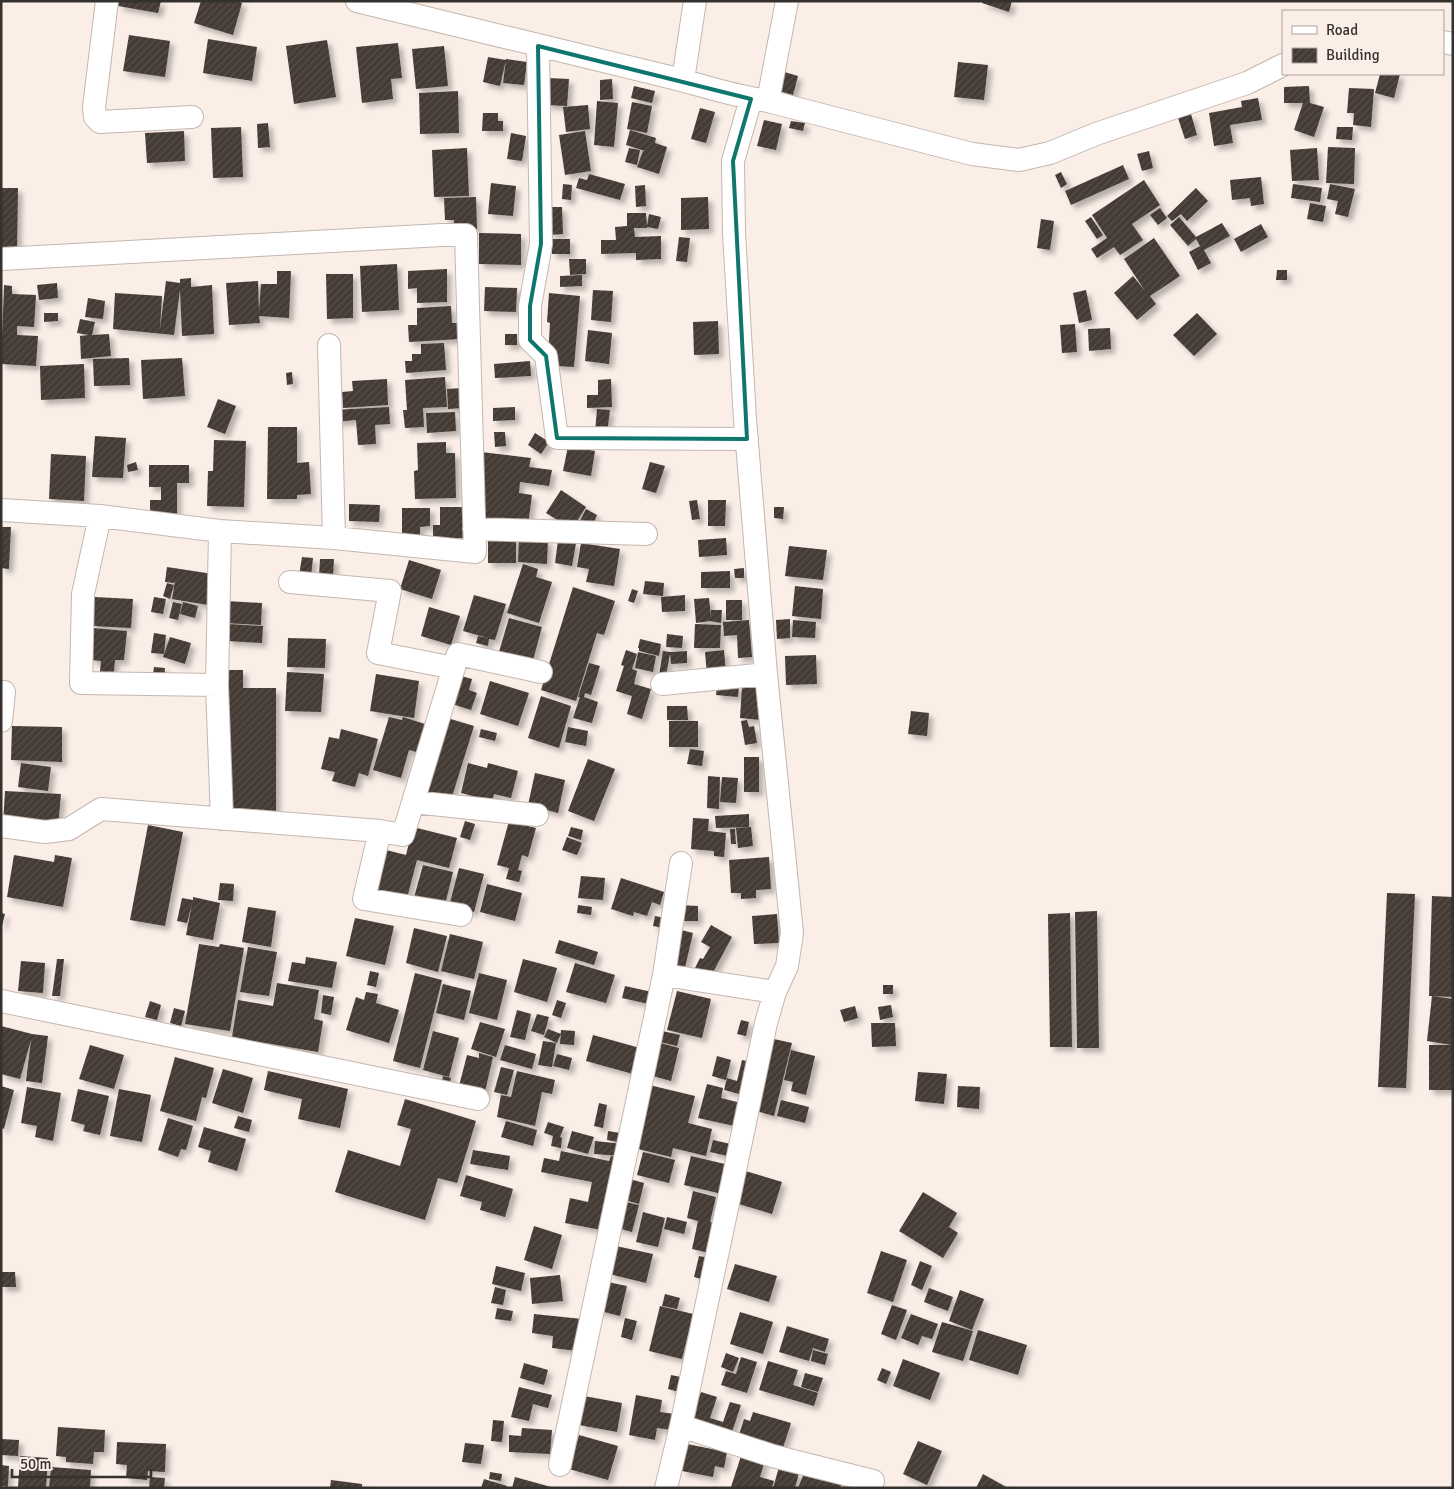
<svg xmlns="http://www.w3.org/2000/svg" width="1454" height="1489" font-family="Signika,sans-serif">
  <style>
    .building { fill: url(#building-hatch); filter: url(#shadow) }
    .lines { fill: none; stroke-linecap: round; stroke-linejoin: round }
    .street-casing { stroke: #c3b7b0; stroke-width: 24 }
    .street { stroke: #fff; stroke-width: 22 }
    .marked { fill: none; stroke: #0f766e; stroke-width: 4; stroke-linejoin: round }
  </style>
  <defs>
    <pattern id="building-hatch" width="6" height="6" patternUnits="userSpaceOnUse" patternTransform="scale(1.25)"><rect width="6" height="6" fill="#443a35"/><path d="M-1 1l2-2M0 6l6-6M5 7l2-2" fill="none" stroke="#574e4a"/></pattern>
    <filter id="shadow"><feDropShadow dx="4.5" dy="4.5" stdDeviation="2.5" flood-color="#0004"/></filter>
  </defs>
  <rect width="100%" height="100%" fill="#faeee7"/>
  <path class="building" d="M119,1H161L158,13L118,6Z
    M201,1H237L242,3L233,35L194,23Z
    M983,1H1012L1009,12L982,3Z
    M129,35L170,41L165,77L123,71Z
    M208,39L257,47L252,81L203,73Z
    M327,40L336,97L294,104L286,46Z
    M398,43L402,78L391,79L393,99L362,103L356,47Z
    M444,46L448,86L416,89L412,49Z
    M488,57L506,60L500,86L483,82Z
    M506,59L527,62L524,85L503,83Z
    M958,62L988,65L984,100L954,97Z
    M781,71L798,76L793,95L776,90Z
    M1380,74H1400L1394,98L1375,93Z
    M548,78L569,79L567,106L546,105Z
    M612,79L613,99L600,100V80Z
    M634,86L655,91L652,103L631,98Z
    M1309,86L1310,103L1324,107L1314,137L1294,130L1303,103H1284V87Z
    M1349,88L1374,89L1371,127L1353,125L1354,113H1347Z
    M458,91L459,133L420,134L419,93Z
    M1258,98L1262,120L1230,125L1233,143L1214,146L1209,113L1242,107L1241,101Z
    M597,101L618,103L614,147L594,145Z
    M632,102L652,106L647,133L627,129Z
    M588,105L590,129L566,132L563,107Z
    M700,108L715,112L706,143L691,139Z
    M483,113H498V121H503V131H482Z
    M1191,114L1197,135L1185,139L1178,118Z
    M764,120L782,124L776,150L757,146Z
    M791,121L805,123L803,131L789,128Z
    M268,123L270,147L258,148L257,124Z
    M241,127L243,177L213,178L211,128Z
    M1337,127H1353L1352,140L1336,139Z
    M630,130L656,138L655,143L667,147L659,174L637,167L643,151H645L626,145Z
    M184,131L185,161L147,163L145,133Z
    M585,131L591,171L565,175L559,135Z
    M511,133L526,136L522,161L507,159Z
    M1328,147L1355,148L1354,184L1326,183Z
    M467,148L469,196L434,197L432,150Z
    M629,148L640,150L637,165L625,162Z
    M1317,148L1319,180L1292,181L1290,150Z
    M1149,151L1153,168L1142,171L1137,154Z
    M1123,165L1129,179L1071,205L1065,191Z
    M1061,172L1067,184L1061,188L1055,175Z
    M589,174L625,184L620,200L576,188L579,178L587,180Z
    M1261,177L1264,204L1251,206L1250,198L1232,200L1230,180Z
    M1144,180L1160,205L1132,224L1143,240L1120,255L1114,247L1097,258L1091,249L1107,238L1092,215Z
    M491,183L516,186L513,216L488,214Z
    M563,184L572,185L571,200L562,199Z
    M1293,184L1322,188L1320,202L1291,198Z
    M1330,184L1355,189L1348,217L1335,214L1338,201L1327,199Z
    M645,185L646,206L636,207L635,186Z
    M1,188H18L17,253H1Z
    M1196,188L1208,201L1187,221L1181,214L1172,221L1167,216Z
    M476,197L477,229H454V220H445L444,198Z
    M708,197L709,229L681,230V198Z
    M1310,203L1326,206L1323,222L1307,219Z
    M548,207H562L563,234L550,235Z
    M1160,208L1167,218L1158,225L1150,215Z
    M627,213H646L647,226L649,214L661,217L658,229L647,227V228H634L635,237L661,236V259L636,260V253L601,254V240H616L615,227L627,226Z
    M1091,217L1103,235L1097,239L1085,221Z
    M1179,217L1196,237L1222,223L1230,236L1204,250L1211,263L1198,270L1189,252L1200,246L1196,239L1188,246L1170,225Z
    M1041,219L1054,221L1050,250L1037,248Z
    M1261,224L1268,237L1241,252L1234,239Z
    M479,233L521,234V265L479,264Z
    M679,237L690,238L687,262L676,261Z
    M1154,238L1180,276L1150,296L1156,304L1137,320L1114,293L1133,276L1145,291L1124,259Z
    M552,239H570V254H552Z
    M569,259H586V274L570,275Z
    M397,264L399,310L362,312L360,266Z
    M447,269V302L417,303V288L408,289V271Z
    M1277,270H1287V280H1276Z
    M277,271H291L289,318L259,316L260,323L229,325L226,283L258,281L259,311L261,284H277Z
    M326,274H353V318L327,319Z
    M582,275V286L560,287V276Z
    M191,278V287L212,285L214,334L182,336L180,290L174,335L113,329L115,293L162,296L160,329L166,281L180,283V279Z
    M57,283L58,298L39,300L37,285Z
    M4,285L12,286V294L36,295L34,327L17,326V335L38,336L36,366L1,364Z
    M485,287L517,288L516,312L484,311Z
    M593,290L613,291L611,322L591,320Z
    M1086,290L1092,320L1079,323L1073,293Z
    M549,293L580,296L574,367L557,366L548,358L550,323L547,322Z
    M88,298L105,301L103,319L85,317Z
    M451,306L452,323H459L460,339L409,342L408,325H417V308Z
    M44,313H58V321L44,322Z
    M1197,313L1217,334L1194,356L1173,335Z
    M80,319L95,322L92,335L109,334L111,356L81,359L80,336L89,335L77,333Z
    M718,321L719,354L694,355L693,322Z
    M1075,324L1077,352L1062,353L1060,325Z
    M1110,328L1111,349L1089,351L1088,329Z
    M588,330L612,333L609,364L585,361Z
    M505,334H517V345H505Z
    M444,343L446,370L406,373L405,361H412V354H421V344Z
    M129,358L130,385L94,386L93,359Z
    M182,358L185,396L143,399L141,360Z
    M530,361L531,376L495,378L494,364Z
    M84,364L85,398L41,400L40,366Z
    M292,372L293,384L287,385L286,373Z
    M445,377L447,407L423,408L424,427L405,428L403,410H407L405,380Z
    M387,379L388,405L343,408L342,392L353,391L352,381Z
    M611,379L612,407L587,408V395H598V380Z
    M462,388L463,408L448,409L447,389Z
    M218,399L236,406L225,434L207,427Z
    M389,407L390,424L375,425L376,444L358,445L356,420L334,422L333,410Z
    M515,407V420L493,421V408Z
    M597,409L610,410L607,433L595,432Z
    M455,412L456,431L427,433L426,413Z
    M268,427H297V463L309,462L311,494L297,495V490V499H267Z
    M494,432H505L506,446L495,447Z
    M535,433L549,442L541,454L528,445Z
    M95,436L126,438L123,478L92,477Z
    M214,440L246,441L244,507L207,506L208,471H213Z
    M446,442V453H455L456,498L415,499L414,471L418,470L417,443Z
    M568,446L595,451L591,476L563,471Z
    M481,452L531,458L529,467L552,470L549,486L520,482L519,493L532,495L528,525L479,519Z
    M51,454L86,456L84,501L49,499Z
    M136,462L138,470L128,472L127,465Z
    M650,462L665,466L656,493L642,489Z
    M149,465H189V483H177V520H150V500H161V487H149Z
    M561,490L586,507L572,529L546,513Z
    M697,500L700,519L692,520L689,501Z
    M708,500H726L725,526H708Z
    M349,504L380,505L379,522L349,521Z
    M440,507H469V538H444L433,546V525H440Z
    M774,507H784L783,519L774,518Z
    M402,508H430V526L420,527V537H402Z
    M586,509L597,515L590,531L578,525Z
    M1,527H11L9,569L1,568Z
    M488,536H516V563H488Z
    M519,538L548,540L547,564L518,562Z
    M726,538L727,555L699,557L698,540Z
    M558,540L576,543L572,566L555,563Z
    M581,543L620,549L614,586L586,582L589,569L577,567Z
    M789,546L827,550L823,580L785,576Z
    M302,557L313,558L311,576L299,575Z
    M320,559H334L333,576L319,575Z
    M409,560L441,570L432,599L400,589Z
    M523,564L538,569L536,577L552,582L539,623L507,613Z
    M167,567L213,574L208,605L172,599L175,581L174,583L165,582Z
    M744,568V578H735L734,569Z
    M730,571V588H701V572Z
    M645,581L664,583L663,596L643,594Z
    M167,583L174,585L170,599L163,596Z
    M795,586L823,589L821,619L792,616Z
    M573,587L615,601L604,635L597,633L576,701L541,690Z
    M632,589L638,591L634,603L628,601Z
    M474,595L506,604L495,640L489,639L488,646L476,643L478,636L488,638L463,631Z
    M685,595V611L662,612L661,597Z
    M94,597L133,599L131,628L92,626Z
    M154,597L166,599L163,614L151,612Z
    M709,598L711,617V610H722L721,623L710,621L696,623L694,599Z
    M726,600H742V620H726Z
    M225,601L262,603L261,625L224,623Z
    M173,602L182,604L178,620L169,618Z
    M183,602L198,606L195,618L180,614Z
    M429,607L460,616L451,645L421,636Z
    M509,618L542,627L532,664L498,655Z
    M790,619V638L777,639L776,620Z
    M749,620L752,657L738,658L737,635L724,636L723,622Z
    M793,620L816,622L815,638L792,637Z
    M228,624L263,626L262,643L227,641Z
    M695,624L721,625L720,648H694Z
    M93,628L127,631L124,660H115L113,682L99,681L101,661L90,660Z
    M154,633L166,635L164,654L151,653Z
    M667,634L683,636L682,648L666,647Z
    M170,637L191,643L185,664L163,657Z
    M288,638L326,639L325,668L287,667Z
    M640,639L661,644L659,656L639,651V648H638Z
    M626,650L637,654L632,669L637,671L634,684L651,689L642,719L627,714L632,696L616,691L624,666L621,665Z
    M724,650L726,674L707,676L705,652Z
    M663,651L670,652L687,651V663L671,664L670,654L665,682L658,681Z
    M638,652L656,656L653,672L635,668Z
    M816,655L817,684L786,685L785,656Z
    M589,663L600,666L591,695L585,693L584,697L598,702L592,723L573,718L580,697H578Z
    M154,667L165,668L164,682L152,680Z
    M223,670H243V688H276V816H223Z
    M287,672L324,674L321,712L285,711Z
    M376,674L419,681L414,718L370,711Z
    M461,676L472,679L469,690L477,693L471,710L452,704Z
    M490,681L529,693L518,726L480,714Z
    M717,684L739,686L738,697L716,695Z
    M742,686L763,688L761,720L740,718Z
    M541,696L571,706L559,748L528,738Z
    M667,706H687L688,720H667Z
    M911,711L929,713L927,736L908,734Z
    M389,717L402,720L403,717L428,725L420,753L409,750L401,778L373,770Z
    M444,717L474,726L451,800L421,791Z
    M747,720L749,727L754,726L757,743L745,745L741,721Z
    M669,721H698V747H669Z
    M12,726L62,727V762L11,760Z
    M568,727L588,731L586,746L565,742Z
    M341,729L378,739L368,776L359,773L355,787L332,781L335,772L321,769L329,737L339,739Z
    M481,729L497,733L495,741L479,737Z
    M690,749L704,751L702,766L687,764Z
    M744,757H759V792H744Z
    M588,759L615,769L594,821L568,811Z
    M21,763L51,767L48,791L18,787Z
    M468,763L487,768L488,763L518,771L511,798L494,794L492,801L461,793Z
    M535,773L565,780L558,813L528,805Z
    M708,776L720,777L719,809L707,808Z
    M722,777L738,778L736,803L720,802Z
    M5,791L61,794L58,827L3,824Z
    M749,814V827L716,828L715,816Z
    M693,818L709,819L708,831L726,833L724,857L714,856V851L691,849Z
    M465,821L475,824L470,840L460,837Z
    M509,821L536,828L528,857L522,855L518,870L522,871L519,882L506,879L509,868L497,865Z
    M148,825L183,832L165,926L130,920Z
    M413,827L457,838L449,868L417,860L407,898L372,889L382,849L406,855Z
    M571,827L583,830L581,840L568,836Z
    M751,827L753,846L738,848L736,828Z
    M730,829H735L736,844H731Z
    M567,837L582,843L577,855L562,850Z
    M14,855L54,862L55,855L72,858L63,907L7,897Z
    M769,857L771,889L756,890V898L741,899V893H731L729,860Z
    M423,865L453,872L444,909L413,901Z
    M459,868L484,874L474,912L449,906Z
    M581,876L605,878L603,900L578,898Z
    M621,878L664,892L660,905L652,902L647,916L634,912L633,916L611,909Z
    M220,883L234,884L233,901L218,900Z
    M487,884L522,893L515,921L480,912Z
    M1387,893L1415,894L1406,1088L1378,1087Z
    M1432,896L1453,897V997L1429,996Z
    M193,897L220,903L213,940L186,935L192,904L187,923L177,921L182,898L193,900Z
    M578,905L592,907L591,915L577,913Z
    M678,905L698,906V921H678Z
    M248,907L276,911L271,947L242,942Z
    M1097,911L1099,1048H1077L1075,912Z
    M1,913L5,914L2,926H1Z
    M1070,913L1072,1047H1050L1048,914Z
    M777,914L779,943L754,944L752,916Z
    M655,916L665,918L663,928L653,926Z
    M355,918L394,926L385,965L346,956Z
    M711,925L732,937L711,976L695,968L700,958L703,959L710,947L701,942Z
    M414,928L447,936L438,972L406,963Z
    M677,929L693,933L684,972L668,968Z
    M450,934L483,942L474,979L441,971Z
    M559,940L598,952L594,965L555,953Z
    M199,944L219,947L220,944L244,948L230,1031L185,1024Z
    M248,947L277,952L269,996L240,992Z
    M306,957L337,962L332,988L288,981L292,962L305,964Z
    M57,959H64L60,996H52Z
    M523,959L557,968L547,1002L514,992Z
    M21,961L45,963L43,993L18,991Z
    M575,963L615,975L606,1003L566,992Z
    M370,971L379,973L376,987L367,985Z
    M415,973L442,980L420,1068L393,1061Z
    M479,973L507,980L497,1020L469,1013Z
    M277,983L319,990L314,1019L323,1021L318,1052L265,1043L264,1048L231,1043L238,1000L273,1006Z
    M443,984L471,991L464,1020L436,1013Z
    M883,985H893V994H883Z
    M625,986L652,992L649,1004L622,998Z
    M677,991L711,999L702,1038L667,1030Z
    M366,992L378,994L376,1003L399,1010L389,1043L346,1030L356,997L364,1000Z
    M323,995L334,997L331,1015L321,1013Z
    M1432,996L1453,999V1090H1429V1045H1452L1427,1041Z
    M557,1000L566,1003L561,1018L552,1015Z
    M150,1001L161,1005L157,1020L145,1017Z
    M891,1005L893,1017L880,1020L878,1007Z
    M855,1006L858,1018L844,1022L840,1010Z
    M174,1008L185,1011L181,1026L170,1023Z
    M517,1010L531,1014L525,1040L510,1037Z
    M537,1014L549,1017L544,1035L531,1031Z
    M741,1020L749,1022L746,1036L737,1034Z
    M480,1022L505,1029L496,1057L471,1049Z
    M871,1023H895L896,1046L872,1047Z
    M1,1026L32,1034L48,1036L42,1083L26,1081L31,1040L20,1079L1,1074Z
    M548,1029L561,1034L557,1043L544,1037Z
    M561,1030L575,1031L574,1045L560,1044Z
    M658,1030L680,1035L677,1046L656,1041Z
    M433,1031L459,1038L449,1077L423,1070Z
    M593,1035L640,1048L633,1074L586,1061Z
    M774,1039L792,1043L774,1116L756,1111Z
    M543,1041L556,1043L552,1067L538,1065Z
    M657,1042L679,1048L671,1081L649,1075Z
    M90,1045L124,1055L114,1089L79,1079Z
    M505,1045L536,1054L532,1069L500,1060Z
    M791,1050L815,1056L806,1095L791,1091L793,1082L784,1080Z
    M479,1053L493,1057L484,1096L458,1090L467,1055L479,1058Z
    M557,1054L572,1058L569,1070L553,1066Z
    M717,1056L731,1060L726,1080L712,1076Z
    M175,1057L214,1068L206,1098L202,1097L196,1121L160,1111Z
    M742,1060L755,1063L747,1096L724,1090L727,1078L737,1081Z
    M501,1067L514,1070L507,1095L494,1092Z
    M223,1069L253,1078L243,1113L212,1103Z
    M268,1071L348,1089L340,1128L298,1119L302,1099L264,1090Z
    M517,1071L555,1080L552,1094L542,1092L535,1126L497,1117L501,1095L511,1097Z
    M918,1072L947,1074L944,1104L915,1101Z
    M443,1076L451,1078L448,1091L440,1089Z
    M645,1084L695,1096L688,1123L712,1129L706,1156L673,1148L671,1157L638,1149Z
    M707,1084L723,1088L721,1098L745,1104L739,1127L698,1118Z
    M1,1086L14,1090L4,1129L1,1128Z
    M958,1086L980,1087L979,1109L957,1107Z
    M27,1087L61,1093L53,1141L35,1137L37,1126L21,1123Z
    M78,1089L109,1096L100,1135L83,1131L85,1125L71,1121Z
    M119,1089L151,1095L142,1142L110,1136Z
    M405,1099L476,1121L457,1183L438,1178L425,1220L335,1192L348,1150L400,1166L411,1129L397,1125Z
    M781,1100L809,1107L805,1123L777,1116Z
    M599,1103L607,1105L603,1128L594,1126Z
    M238,1116L252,1120L249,1132L234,1128Z
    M168,1118L193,1126L186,1150L181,1149L178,1157L158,1150Z
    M506,1121L537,1130L533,1146L501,1137Z
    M548,1122L564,1127L560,1137L562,1138L561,1148L551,1146L553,1136L544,1133Z
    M204,1127L246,1139L237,1171L208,1162L211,1151L198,1147Z
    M572,1131L594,1137L588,1154L567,1148Z
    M608,1131L626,1134L624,1143L607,1140Z
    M713,1140L735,1145L732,1157L710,1152Z
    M595,1141L623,1144L622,1156L594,1154Z
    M473,1150L510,1156L508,1170L470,1164Z
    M561,1151L609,1161L611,1156L620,1158L601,1230L565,1223L570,1198L588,1202L592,1182L541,1172L544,1158L559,1161Z
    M643,1152L675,1160L669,1183L637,1175Z
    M691,1156L729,1165L722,1194L684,1185Z
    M742,1170L782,1182L772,1214L732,1202Z
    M466,1175L513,1189L505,1217L480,1210L482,1202L460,1196Z
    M626,1178L644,1183L639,1204L621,1199Z
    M693,1191L716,1197L710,1222L721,1225L714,1254L692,1249L698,1221L687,1218Z
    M923,1192L957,1213L949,1227L958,1233L943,1258L899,1231Z
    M621,1201L639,1205L632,1232L614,1227Z
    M643,1212L665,1218L658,1247L636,1242Z
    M667,1217L687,1222L684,1234L664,1229Z
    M534,1226L562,1235L552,1269L524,1260Z
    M616,1246L653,1254L646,1283L609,1274Z
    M881,1251L907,1260L893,1302L867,1293Z
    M699,1256L710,1258L705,1280L694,1277Z
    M920,1261L932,1266L922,1290L911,1285Z
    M735,1264L777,1276L769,1302L727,1289Z
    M496,1266L525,1273L521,1291L492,1284Z
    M1,1272H15L16,1287H1Z
    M560,1275L563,1301L532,1304L530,1278Z
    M603,1281L627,1286L620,1316L596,1310Z
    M495,1287L506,1290L503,1305L491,1303Z
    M929,1288L953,1297L948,1311L924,1302Z
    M960,1290L984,1299L972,1330L949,1321Z
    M665,1294L680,1298L677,1309L662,1306Z
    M892,1305L907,1310L896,1340L881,1334Z
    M660,1306L693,1314L682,1359L649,1351Z
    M497,1308L513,1311L511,1321L495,1319Z
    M740,1312L773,1322L763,1354L730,1344Z
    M534,1314L582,1319L578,1351L552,1348L553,1336L532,1333Z
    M911,1314L938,1324L932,1339L922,1336L918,1345L901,1338Z
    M625,1318L637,1321L632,1340L621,1337Z
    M942,1322L973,1331L963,1361L932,1352Z
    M787,1326L829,1339L825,1352L813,1348L809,1361L779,1352Z
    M978,1330L1027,1345L1018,1375L969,1360Z
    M813,1350L828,1354L825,1365L811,1361Z
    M726,1353L739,1358L733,1372L721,1367Z
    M741,1357L757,1362L747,1393L721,1385L726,1371L736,1374Z
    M903,1359L940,1373L930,1400L893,1386Z
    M768,1361L798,1370L793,1385L818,1393L814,1406L759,1390Z
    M524,1363L548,1370L544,1385L520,1378Z
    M882,1368L891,1372L886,1384L877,1380Z
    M805,1373L823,1378L818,1392L801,1387Z
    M671,1375L686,1378L683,1393L668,1389Z
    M519,1387L552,1395L548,1408L533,1404L529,1421L511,1417Z
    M701,1392L717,1397L710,1418L723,1422L730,1402L741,1405L730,1438L690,1424Z
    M636,1395L662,1400L660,1412L675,1414L672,1430L657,1428L655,1440L629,1435Z
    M584,1396L622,1403L617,1432L579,1425Z
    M753,1412L791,1423L781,1454L737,1441L744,1419L750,1421Z
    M493,1420L504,1421L502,1442L491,1441Z
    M58,1427L105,1430L104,1452H94L93,1464L66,1462V1457L56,1456Z
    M522,1428L552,1430L550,1454L509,1452V1435L521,1436Z
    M579,1435L618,1446L608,1480L569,1469Z
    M1,1439L19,1440L18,1456L1,1455Z
    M918,1441L942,1451L927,1485L903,1474Z
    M117,1442L166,1444L165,1472L148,1471L147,1480L126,1478L127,1465L116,1464Z
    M465,1443L484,1445L481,1464L462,1462Z
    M687,1444L727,1452L724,1468L715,1466L713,1477L682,1471Z
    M742,1453L765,1460L760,1477L774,1481L772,1488L731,1487Z
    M20,1456L48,1458L46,1488L18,1487Z
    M1,1465L9,1466L8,1487L1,1486Z
    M51,1467L91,1470L90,1488H49Z
    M779,1467L799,1473L795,1488H773Z
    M806,1468L842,1482L840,1488H798Z
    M490,1472L502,1474L501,1481L489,1479Z
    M983,1474L1008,1488H976Z
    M150,1477L165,1478L164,1488H149Z
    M515,1477L551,1487V1488H512Z
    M484,1479L507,1486L506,1488H481Z
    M331,1480L362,1484V1488H330Z"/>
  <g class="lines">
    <defs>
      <path id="street" d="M107,1L94,107L95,117L100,122L192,117
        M357,1C459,25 559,51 661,75C696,83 731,96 768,101L972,154L1019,160L1050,153L1096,134L1247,83L1283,65
        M1443,42L1453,44
        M538,46L541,244L530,306V340L546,356L557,438L747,439
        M683,80L695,1
        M768,101L787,1
        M1,259L442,235H466L475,552L334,538L220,531L100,516L1,510
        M329,345L334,538
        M100,516L83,594L81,683L217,685
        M474,529L646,534
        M220,531L217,685L222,819
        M290,582L390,591L378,653L454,668
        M662,684L766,674
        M1,721L4,692
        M413,802L537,815
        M1,826L45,832L69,829L101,809L380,831L403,835L458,654L541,672
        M380,831L364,899L461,915
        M664,975L775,992
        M1,1001L478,1099
        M681,1426L773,1456L873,1481
        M560,1465L664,975L681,863
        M666,1488L681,1426L766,1023L775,992L787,966L792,933L766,674L745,419L734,233L733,161L751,99"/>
    </defs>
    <use href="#street" class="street-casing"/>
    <use href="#street" class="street"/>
  </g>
  <path class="marked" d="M538,46L751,99L733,161L747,439L557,438L546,356L530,340V306L541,244Z"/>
  <rect width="1454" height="1489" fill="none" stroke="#35312e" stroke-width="5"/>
  <rect x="1282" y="10" width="162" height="65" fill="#faeee7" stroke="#aba29d"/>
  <rect x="1292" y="26" width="25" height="8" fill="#ffffff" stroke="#aba29d"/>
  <text x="1326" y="35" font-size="15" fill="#35312e">Road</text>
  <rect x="1292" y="48" width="25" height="15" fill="url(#building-hatch)" stroke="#aba29d"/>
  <text x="1326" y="60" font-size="15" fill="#35312e">Building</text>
  <path d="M12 1469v8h139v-8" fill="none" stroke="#35312e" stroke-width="2.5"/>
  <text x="20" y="1469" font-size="15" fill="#35312e" stroke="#faeee7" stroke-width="4" paint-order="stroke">50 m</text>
</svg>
